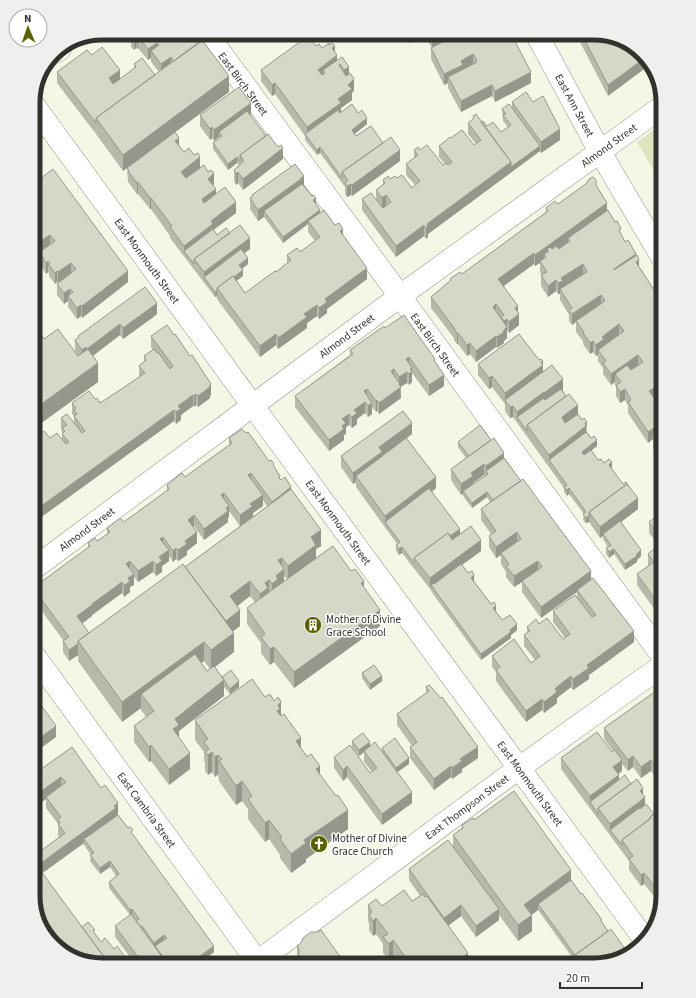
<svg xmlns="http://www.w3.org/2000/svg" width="696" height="998" font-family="'Source Sans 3',sans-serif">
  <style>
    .green { fill: #dee4be }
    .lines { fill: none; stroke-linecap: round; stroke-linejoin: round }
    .minor-casing { stroke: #959888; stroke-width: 23 }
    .minor { stroke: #fff; stroke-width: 22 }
    .wall { fill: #b7baab; fill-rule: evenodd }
    .shaded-wall { fill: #95978b }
    .building { fill: #d5d8c7; stroke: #95978b; fill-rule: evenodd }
    .labels { text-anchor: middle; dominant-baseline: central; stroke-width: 3; stroke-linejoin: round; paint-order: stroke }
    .street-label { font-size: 11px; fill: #31322c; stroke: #fff }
    .poi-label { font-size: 11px; fill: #31322c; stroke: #fff; text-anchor: start }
    .rim { fill: none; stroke: #31322c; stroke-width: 5 }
  </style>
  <rect width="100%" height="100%" fill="#f4f7e6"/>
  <path class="green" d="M663,123V186L637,142Z"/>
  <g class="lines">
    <defs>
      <g id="minor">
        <path id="s1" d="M206,33L400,296L663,657"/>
        <path id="s2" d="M536,33L600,152L663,259"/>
        <path d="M54,53L60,49"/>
        <path id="s3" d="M33,104L253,406L519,768L645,940"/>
        <path id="s4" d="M33,569L400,296L663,106"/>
        <path id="s5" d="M33,654L260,965"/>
        <path id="s6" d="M253,965L519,768L663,665"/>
      </g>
    </defs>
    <use href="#minor" class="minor-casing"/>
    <use href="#minor" class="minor"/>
  </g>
  <path class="wall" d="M127,33H196L229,92L123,171L96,134L57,83V72L92,55L120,79L134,69V64L155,75L159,72L151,62V58L148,60L138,48L137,49L136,48L134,50L131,47V40L127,34Z
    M404,33H512L513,40L531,83L495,102L492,96L461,112L448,88V83L444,85L431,59V48H432L426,38V34L409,43Z
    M580,33H599L632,44L608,96L580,42Z
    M316,46L335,52L337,60L349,73L354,90L352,93V100L341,108V112L358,113L367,124L354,134L356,136L383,143L400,161L352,196L351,195L347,197L345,194V187L320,153L317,155L305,140V136L275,94L272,96L261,81V70Z
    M512,102H533L560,140L541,153L540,151L428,234V237L426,239L424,236L396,257L362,210V199L376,200V190L383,185V180L397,178L412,188L415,185L406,175V164L414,158V150H420L443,165L445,164L439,157V146L451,138L474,145L476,144L468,134V123L473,120V116L487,126L501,132L508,127L503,121L502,109L512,107Z
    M250,114L283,159L243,190L238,183L236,185L234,181V170L239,165L237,163L228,170L213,149V143L220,138L219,137L214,141L212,138L210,140L200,126V115L251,114Z
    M33,142L39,150L40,165L36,167L34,165H33Z
    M179,146L184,152L200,168L214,184L213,185L216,194L236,213L214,230L217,235L230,233L250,249L244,253L248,264L242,269L243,276L236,281L245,293L276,272L287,263V255L300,252L315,241L308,232V224L283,243L264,217L258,221L250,209V198L252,197V195L304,186L316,204H315L320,213L335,225L343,235L367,279L327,309V313L319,319L317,316L307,323V328L278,349L276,345L260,357L217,299V296L215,297L170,238V236L151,209H150L138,194H137L128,182L127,168Z
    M33,184L128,282L82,318L81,316L77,319L68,307V301L64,304L57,295V284L58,283L57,282L55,284L49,276V273L48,272L46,274L40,264V253L41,251Z
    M596,185L607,211L621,234L625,242L636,256L639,267L663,304V459L661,460L653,449V439L648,443L628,413V406L625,400L620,403L616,396V387L615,385V382L611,385L603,374V368L598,361V355L596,356L593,352L590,354L583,344V341L576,332V322L572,325L569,321V315L560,300V294H558L556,291L548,297L541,286V275H542L540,272V263L535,266L534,264L504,286L518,313L519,325L509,333L507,330V338L504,341V343L497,348L496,347L476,362L470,354L467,356L458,344H457L454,340V338L431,308V297L450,281V279L462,274L546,212V208L558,204Z
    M157,314L152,318L123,339L120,335L93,356L98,382L33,429V324L44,339L78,356L75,351V340L78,338V336Z
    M385,328L435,363L444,386L429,396L412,373V382L409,385L407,383L401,387V398L379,414L377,411L376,412L372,407V414L368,417L365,413L357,419V424L352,428L349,425L346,427V434L344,435V440L329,451L295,407V396L350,355V350Z
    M151,336L211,395L210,396V398L198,407L196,405L194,407L193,406L181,415V420L176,424L174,421L33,523V439H62V431L61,429V418L74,423V416L72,414V403L95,399L100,403L120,390L139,377V366L144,362V356L153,350L151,347Z
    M478,364L543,372L563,390V391L578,414L587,432L597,446L591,450L598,460L604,463L612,468H611L638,509L621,522L641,556L637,560V562L625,570L614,554L609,558L606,554V548L608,547L603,539V536L600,538L589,522L586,523L583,520L584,514L569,494L567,496L564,492V488L513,417L510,418L505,411V404L492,387L489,389L478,375Z
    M412,434L407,438L436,488L432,492L460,534L481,551L462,565L474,581L502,620L517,630L511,635V638L481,660L431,591V589H430L402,553L399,555L396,551V545L397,544L356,487V482L353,484L341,467V456Z
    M229,438L274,468L280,479L291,490L321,546L316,549V558L351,571L364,587L380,626L294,688L274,662L270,665L261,653V643L247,624V608L255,602L250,596L237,606L240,626L233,631L234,652L215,667L222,677L239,687L230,694L224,687V696L179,731V738L190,769L169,785L151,761L149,762L134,742V726L146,717L141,710V708L122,722L78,661V655L69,661L63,652V640L33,599V588L88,548V543L97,541L107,534V528L124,522L167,491V485L185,477L229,445ZM263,500L267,506L253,517V513L263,506ZM229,511L240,526L185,567L89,633L82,624L92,616V615L122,593L124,597L130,592V587L134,585V577L138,582L153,572L156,576L162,572V566L169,561V556L173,562L176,559L178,561L187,555V551L197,543L193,527L194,526L204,540L228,522V518L229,517ZM284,576L287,579L284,581ZM204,661L210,669L207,671L201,663Z
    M458,442L504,458L591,580L634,642L589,675V679L573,690L571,687L558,697L557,698V703L544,713L542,710L526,722L496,681V672L492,667V656L531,663L535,660L524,646V635L527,633V627L539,624L563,639L565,638L553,622V611L577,598V592L541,618L522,592V582L514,587L506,577V572L501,564V555L496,558L489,547V536L491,534L481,520V509L490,502L487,497L472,508L463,496V494L461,495L451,480V469L466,458L458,447ZM484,475L485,476L473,484V483Z
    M663,460V479L660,474V463Z
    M663,516V621L637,585V574L648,566V554L659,545L649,533V522Z
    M362,673L382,681L370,690L362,678Z
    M663,686V792L662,790V788L660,790L655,783V777L651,771L641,778L633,767L628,771L622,764V771L618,774L619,780L631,784L643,795L645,805L654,814L663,897L661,905L660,903V897L657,900L644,884L641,886L629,870V861L561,769V758L612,752L613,751L604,739V728Z
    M426,687L478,758L462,769V772L452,779L451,777L434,790L410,758V747L412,746L397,725V714L426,693Z
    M265,697L281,716L301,748L320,774L348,829L306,859V862L291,873L280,858V855L269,839L265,842L248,819V809L242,801L236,805L219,781L218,774L215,777L212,772L208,775L205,771V763L204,761V752L195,740V720Z
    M352,741L370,746L382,752V748L409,764L397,772L412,803L382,825L347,777L343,781L334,768V757L370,773L372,772L364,762V752L359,756L352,747Z
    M72,747L118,814L116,816V817L133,835L214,952L196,965H136L115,937V926L130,915L109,888V882L116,876L110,867L100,874L90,861L91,855L84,845V843L42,873L82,927L95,934L97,965L67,956L42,930L33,896L38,826L41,842L38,844L42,850L59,837L58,835V824L46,808V799L33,808V775Z
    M474,820L571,880L602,923L625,957L595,965H567V961L572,957L538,910L532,915V931L518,941L499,915V920L476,937L461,916L448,925L468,965H400L393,956L389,959L383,953V944L376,934L373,936L369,930V923L368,921V905L382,906L412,901L420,896L409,880V869L453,846V835L462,828V825Z
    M297,946L346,965H299L297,962Z"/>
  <path class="shaded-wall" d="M409,33H426V34L409,43Z
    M440,33H457V35L432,48V37Z
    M136,37V48L134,50V39Z
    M138,37V48L137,49V38Z
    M157,43V54L151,51V58L148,60V49Z
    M335,46V57L337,55V66L325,73L323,70V77L318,70L332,48Z
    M473,54V65L448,77V83L444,85V74L461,61Z
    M171,57V68L161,75V64Z
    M645,58L651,64L608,96V85Z
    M349,67V78L344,81V70Z
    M120,70V81L109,89V78Z
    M531,72V83L495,102V91Z
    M229,76V92L123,171V155Z
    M354,79V90L352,93V100L341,108V114L307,137V127L338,99L348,85Z
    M275,83V94L272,96V85Z
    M492,85V96L461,112V101Z
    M251,103V114L222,135L219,132V137L214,141V130Z
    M367,118V124L352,136V130Z
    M212,127V138L210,140V129Z
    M560,129V140L541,153V142Z
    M179,138V149L175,141Z
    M540,146V151L428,234V237L426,239V228L427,224L511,162Z
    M320,147V153L317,155V150Z
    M283,148V159L243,190V179Z
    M39,150L40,165L36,167V156Z
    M400,150V161L352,196V185Z
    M33,154H34L33,165Z
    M200,157V168L181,183V172Z
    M237,157V163L228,170V164Z
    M238,172V183L236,185V174Z
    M214,173V184L208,190V179Z
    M304,176V187L264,211V217L258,221V210Z
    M138,182V194H137V183Z
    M351,184V195L347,197V186Z
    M216,189V200L202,210V199Z
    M386,195V206L382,209V198Z
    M150,198H151V209H150Z
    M316,198V204L313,206V200Z
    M236,202V213L184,251V246L211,221Z
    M607,203V214L568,238V242L549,256V251L547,249V257H546L544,254V259L540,261V263L535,266V255Z
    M320,210V216L308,221V224L283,243V237Z
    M424,225V236L396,257V246Z
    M343,229V240L340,231Z
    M50,235V246L33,257V246Z
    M250,238V249L207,281L204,277V283V272Z
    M534,253V264L498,290V279Z
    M636,254V265L614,280V269Z
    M248,258V264L239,271V265Z
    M639,260V271L636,262Z
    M48,261V272L46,274V263Z
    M71,263V274L58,283V272Z
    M583,264V275L560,289V294H558V283L561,278Z
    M367,268V279L327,309V313L319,319V308L325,299Z
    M243,270V276L220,293L218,290Z
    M57,271V282L55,284V273Z
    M128,271V282L82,318V306Z
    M556,280V291L548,297V286Z
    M70,289V299L68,296V301L64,304V293Z
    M217,291V296L215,297V292Z
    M601,295V306L576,321V322L572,325V314Z
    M157,303V314L152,318L123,339V328Z
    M496,304V315L493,307Z
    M81,305V316L77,319V308Z
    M317,305V316L307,323V328L278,349V338L304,314Z
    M518,306V315L519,314V325L509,333V322L515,308Z
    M507,319V338L504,341V343L497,348V337L504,329V321Z
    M120,324V335L87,360V349Z
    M619,324V335L598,350V355L596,356V345L602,337Z
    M457,333H458V344H457Z
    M276,334V345L260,357V346Z
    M496,336V347L476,362V351Z
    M593,341V352L590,354V343Z
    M470,343V354L467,356V345Z
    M86,347V358L82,361V350Z
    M638,355V366L619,379L615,374V382L611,385V374Z
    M409,357V368L406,359Z
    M543,361V376L505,400V404V393L541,362Z
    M98,363V382L33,429V410Z
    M412,368V382L409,385V374L410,369Z
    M394,369V380L391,371Z
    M407,372V383L400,387L401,398L379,414V403L399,384V377Z
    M444,375V386L429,396V385Z
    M492,376V387L489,389V378Z
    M563,379V390L544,404V393Z
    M211,384V395L210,396V398L198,407V396Z
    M658,386V397L649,402V391Z
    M367,389V400L364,391Z
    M625,389V400L620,403V392Z
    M544,392V403L517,417V423V412Z
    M196,394V405L194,407V396Z
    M193,395V406L181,415V420L176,424V412L178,406Z
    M377,400V411L376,412V401Z
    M365,402V413L357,419V424L352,428V417L354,410Z
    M372,403V414L368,417V406Z
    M578,405V416L562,428V417Z
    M513,406V417L510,418V407Z
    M174,410V421L33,523V512Z
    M349,414V425L346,427V434L344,435V440L329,451V440L342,419Z
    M587,422L586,437L549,460V455Z
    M663,422V433L653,438V439L648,443V432Z
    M412,423V434L382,456L356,476V482L353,484V473L379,447Z
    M597,440V446L582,458V452Z
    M663,448V459L661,460V449Z
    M504,453V464L488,474L486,471V466Z
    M612,462V468L609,470V465Z
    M484,464V475L473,483V487L463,491V494L461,495V484L471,473Z
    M251,473V484L248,475Z
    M436,477V488L387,525L385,522V527V516Z
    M291,487V498L272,502Z
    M569,488V494L567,496V490Z
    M487,492V497L472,508V503Z
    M224,493V504L221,495Z
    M263,495V506L253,513V517L240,526V515L250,504Z
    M638,498V509L604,535L603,534V536L600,538V527Z
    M229,506V517L228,518V522L204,540V529L226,508Z
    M194,515V526L188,531V520Z
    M589,516V522L586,523V518Z
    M460,529V535L420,565L417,561Z
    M321,530V546L316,549V561L288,582V566L311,537Z
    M197,532V543L187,551V555L178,561V550L185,541Z
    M517,532V543L501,553V555L496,558V547Z
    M163,537V548L160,539Z
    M481,540V551L432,587L431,585L430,589V578Z
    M402,547V553L399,555V549Z
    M176,548V559L173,562V551Z
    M614,549V554L609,558V552Z
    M169,550V561L162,566V572L156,576V565L159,557Z
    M641,550V556L637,560V562L625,570V564Z
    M282,558V571L284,569V585L272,600V584L276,576L278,560Z
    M130,561V572L126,564Z
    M153,561V572L138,582V571Z
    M538,561V572L514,587V576Z
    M591,571V582L577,590V592L541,618V607Z
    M134,574V585L130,587V592L124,597V586L128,578Z
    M474,575V581L471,583V578Z
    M269,580V596L260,610V594L265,583Z
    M250,581V596L230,612V596Z
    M364,581V596L361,583Z
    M122,582V593L92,615V616L77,627V616L92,604Z
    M496,606V612L493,608Z
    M240,610V626L224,638V622Z
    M380,610V626L294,688V672Z
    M517,624V630L511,635V638L481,660V654Z
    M634,631V642L589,675V679L573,690V679L587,665Z
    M234,633V652L211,670V650Z
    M204,642V661L148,703L141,694V708L122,722V702Z
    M78,644V655L69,661V650Z
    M274,647V662L270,665V649Z
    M382,676V681L370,690V684Z
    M571,676V687L557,698V703L544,713V702L555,689Z
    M224,680V696L179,731V740L173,729L175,719Z
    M239,681V687L230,694V689Z
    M542,699V710L526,722V711Z
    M281,702V721L277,711L278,705Z
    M56,726V737L33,754V743Z
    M301,738V757L296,741Z
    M370,742V748L364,751V752L359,756V750Z
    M151,745V761L149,762V747Z
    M478,747V758L462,769V772L452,779V768L460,759Z
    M212,752V772L208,775V755Z
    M190,753V769L169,785V769Z
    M218,755V774L215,777V757Z
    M633,756V767L628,771V760Z
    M409,758V764L396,773V768Z
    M622,760V771L613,778V767Z
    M651,760V771L641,778V767Z
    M320,766V785L316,769Z
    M347,766V777L343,781V770Z
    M451,766V777L434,790V779Z
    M619,775V786L590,802V796Z
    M663,776V780L662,779V788L660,790V779Z
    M61,777V788L46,797V799L33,808V797Z
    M242,781V801L236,805V786Z
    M643,788V799L645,797V808L610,830V835V824L640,791Z
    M412,792V803L382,825V814Z
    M118,803V814L116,816V819L84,839V843L33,880V869Z
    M348,810V829L306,859V862L291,873V854L304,840Z
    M269,820V839L265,842V823Z
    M38,823V833L41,831V842L33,848V837L37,824Z
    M110,861V867L100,874V868Z
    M571,870V886L538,904V910L524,920V905Z
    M644,873V884L641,886V875Z
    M663,884V895L660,892V897L657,900V889Z
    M461,905V916L444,929V918Z
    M132,909V915L130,916V910Z
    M499,909V920L476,937V926Z
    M532,915V931L518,941V925Z
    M376,918V934L373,936V921Z
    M164,935V941L154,948V943Z
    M393,940V956L389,959V944Z
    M214,946V952L196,965H188Z
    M625,949V957L609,961Z
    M468,953V965H453Z
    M604,955V963L595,965H590Z"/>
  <path class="building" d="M134,33H196L202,41L174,61L171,57L161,64L151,51L159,45L157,43L148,49L138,37L137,38L136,37L134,39L131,36Z
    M430,33H440L432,37Z
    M459,33H512L513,36H512L531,72L495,91L492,85L461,101L448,77L477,62L475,57L473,54L461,61L463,65L444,74L431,48Z
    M581,33H599L632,44L645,58L608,85Z
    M308,36L316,46L319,44L322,48L329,43V45L332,43L335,46L332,48L337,55L318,70L322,75L325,73L323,70L342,57L349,67L344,70L340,64L339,65L346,76L350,73L354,79L348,85L352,89L338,99L341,103L307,127L275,83L272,85L261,70Z
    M202,40L229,76L123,155L96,118Z
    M102,47L120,70L109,78L113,84L136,67L134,64L142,58L155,75L96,118V123L57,72L87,50L92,55Z
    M239,87L251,103L214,130L212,127L210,129L200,115Z
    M526,92L533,102L543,96L560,129L541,142L512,102Z
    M352,104L358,113L362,110L367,118L352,130L356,136L371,126L383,143L342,172V178L320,147L317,150L305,134L338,110L340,113Z
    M509,104L540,146L511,167V162L481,122L483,121L487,126L493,122L501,132L511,125L503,115L506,114L502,109Z
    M247,111L266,136L240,155V161L237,157L228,164L213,143L222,136L219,132Z
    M476,114L511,162L427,224L428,226L426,228L424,225L396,246L362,199L371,193L383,208L391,202L386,195L382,198L376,190L385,183L383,180L388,176L390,179L395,176L397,178L402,175L412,188L420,181L406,164L418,155L414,150L418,147L420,150L427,145L443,165L446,163L448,165L452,162L439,146L450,137L451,138L462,130L474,145L481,140L468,123L474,118L473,116Z
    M175,132L179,138L175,141L184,152L189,148L194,155L198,153L200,157L181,172L186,178L204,165L208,172L211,170L214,173L208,179L216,189L202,199L204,203L225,187L236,202L211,221L213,224L184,246L170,227L172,226L151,198H150L138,182L137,183L128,171L129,170L127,168Z
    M268,134L278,147L281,145L283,148L243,179L238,172L236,174L234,170L244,161L240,155Z
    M391,137L400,150L352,185L351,184L347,186L345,183L348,180L342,172Z
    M33,142L39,150L38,152L40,154L36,156L34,154H33Z
    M295,164L304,176L301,178V179L258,210L250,198L253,196L252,195Z
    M53,169L128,271L82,306L81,305L77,308L68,296L73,292L70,289L64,293L57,284L76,269L71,263L58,272L57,271L55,273L49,265L50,263L48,261L46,263L40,253L42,251H41L55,241L50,235L33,246V184Z
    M593,177L596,180V185L607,203L535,255L534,253L498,279L518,306L515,308L519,314L509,322L507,319L504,321L501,317L504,315L496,304L493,307L507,327L503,331L504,332L497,337L496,336L476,351L470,343L467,345L458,333H457L454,329H455L431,297L451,280L450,279L460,272L462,274L548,211L546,208L555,201L558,204L587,183L589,179Z
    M302,184L312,196L313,195L316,198L313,200L320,210L283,237L264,211Z
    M324,210L335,225L339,223L343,229L340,231L367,268L325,299L327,302L319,308L317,305L304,314L307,317L278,338L276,334L260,346L217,288L233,276L245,293L275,271L276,272L291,260L287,255L297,248L300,252L320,237L308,221Z
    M608,210L615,222L617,221L621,229L619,230L625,242L628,240L636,254L614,269V270L637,255L639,260L636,262L663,304V422L648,432L628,402L631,400L625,389L620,392L616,385L621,382L615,374L627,365L631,370L643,362L638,355L611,374L603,363L606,361L598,350L624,331L619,324L602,337L604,339L596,345L593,341L590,343L583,333L584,332L576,321L605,301L601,295L572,314L569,310L572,308L560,289L587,272L583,264L561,278L563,281L558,283L556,280L548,286L541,275L547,272L540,261L546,257L544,254L549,251L547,249L550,247L552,249L556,246L559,249L570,241L568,238ZM658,386L662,392L654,398L649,391Z
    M240,225L250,238L204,272L194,259Z
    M226,228L230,233L194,259V264L184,251L213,229L217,235Z
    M241,249L248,258L239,265L243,270L234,277L233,276L217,288V291L215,292L204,277Z
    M145,287L157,303L152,307L123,328L120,324L87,349L86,347L82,350L75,340L79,337L78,336Z
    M404,315L435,359L434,360L444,375L429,385L409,357L406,359L412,368L410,369L412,371L409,374L407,372L399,377L394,369L391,371L400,384L399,385L401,387L379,403L377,400L376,401L367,389L364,391L372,403L368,406L365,402L354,410L357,413L352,417L349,414L342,419L346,423L342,426L344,429L329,440L295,396L353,354L350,350L384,326L385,328Z
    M33,324L44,339L58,329L78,356L88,349L98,363L33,410Z
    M167,325L174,335L175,334L190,356L192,355L211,384L209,386L210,387L198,396L196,394L194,396L193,395L178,406L181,409L176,412L174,410L33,512V439L44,431L50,438L57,433L66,444L69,442L62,434L65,431L62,428L67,425L61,418L67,414L82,433L85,431L74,416L77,414L74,410L76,408L72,403L89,391L95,399L97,398L100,403L120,390L145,373L139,366L146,360L144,356L154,349L157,353L158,352L170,369L173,366L151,336Z
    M519,334L539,360L541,359L543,361L541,362L543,365L505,393L492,376L489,378L478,364Z
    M552,365L563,379L544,393V392L517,412L513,406L510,407L505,400Z
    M561,389L566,396L527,425V431L517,417L544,398L545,400Z
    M569,394L578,405L562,417L565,423L578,414L582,420L584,418L587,422L585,423L586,426L549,455L527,425Z
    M403,411L412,423L379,447L382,452L353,473L341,456Z
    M480,425L491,440L469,456L458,442Z
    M242,429L246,433L248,432L269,461L271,460L274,464L273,465L280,476L279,478L281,480L285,477L291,487L272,502L251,473L248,475L263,495L250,504L253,506L240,515L224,493L221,495L229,506L226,508L228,511L204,529L194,515L188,520L197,532L185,541L187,544L178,550L176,548L173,551L163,537L160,539L169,550L159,557L162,561L156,565L153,561L138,571L130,561L126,564L134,574L128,578L130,581L124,586L122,582L92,604V605L77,616L89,633L78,641V644L69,650L63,641L69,637L33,588L90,546L88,543L95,538L97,541L109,533L110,532L107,528L120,518L124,522L169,489L167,485L182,473L185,477L232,443L229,438Z
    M586,432L591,438L594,436L597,440L582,452L584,455L591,450L598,460L601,459L604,463L609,459L612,462L609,465L623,484L626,482L628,486L627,484L589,512V517V516L586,518L583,514L586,512L569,488L567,490L564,487L567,485L549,460Z
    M663,432V448L661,449L653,438Z
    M406,438L436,477L385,516L356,476Z
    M494,438L504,453L486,466L484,464L471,473L473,476L461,484L451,469Z
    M504,458L521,481L493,500L487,492L472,503L463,491L488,474L486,471Z
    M663,460V468L660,463Z
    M523,479L591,571L541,607L522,581L542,567L538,561L514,576L506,566L509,564L501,553L521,539L517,532L496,547L489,536L496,531L481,509Z
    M627,484L638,498L600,527L589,512Z
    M429,488L460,529L450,536L448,533L414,558V563L402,547L399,549L396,545L400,542L385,522Z
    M291,489L321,530L311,537L316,545L288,566L282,558L278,560L284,569L276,576L278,579L272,584L269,580L265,583L268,588L260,594L250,581L230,596L240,610L226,621L185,567Z
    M661,513L663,516V540L649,522Z
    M620,521L641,550L636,555L637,556L625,564L614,549L609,552L606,548L611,545L603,534Z
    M471,526L481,540L430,578L414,558L448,533L452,540Z
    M663,542V610L637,574L654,562L648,554Z
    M333,546L351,571L355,569L364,581L361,583L380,610L294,672L274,647L270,649L261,637L265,634L247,608Z
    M183,564L234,633L211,650L204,642L122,702L78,641Z
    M461,564L468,573L472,571L474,575L471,578L491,604L494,602L496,606L493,608L502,620L510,615L517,624L510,630L511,632L481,654L431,585L434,583V584Z
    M593,578L634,631L587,665L589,668L573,679L571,676L558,686L555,689L557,692L544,702L542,699L526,711L496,670L500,667L492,656L514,639L531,663L540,656L524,635L530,631L527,627L536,619L539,624L547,618L563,639L570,634L553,611L575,595L592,617L596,615L577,590Z
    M195,654L207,671L214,666L224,680L175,719L179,725L173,729L190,753L169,769L151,745L149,747L134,726L154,711L141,694Z
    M374,665L382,676L370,684L362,673Z
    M231,670L239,681L230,689L222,677Z
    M252,679L265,697L270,694L274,701L278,697L281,702L278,705L280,709L277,711L281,716L284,714L301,738L296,741L307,757L311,754L320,766L316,769L336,796L338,795L348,810L304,840L306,843L291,854L280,839L282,837L269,820L265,823L248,799L252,796L242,781L236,786L219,761L222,759L218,755L215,757L212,752L208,755L205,752L209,749L204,742L208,739L195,720Z
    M429,685L441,698L442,697L478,747L460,759L462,761L452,768L451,766L434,779L410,747L417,742L397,714L429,691L426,687Z
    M663,686V776L660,779L655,772L658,770L651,760L641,767L633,756L628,760L604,728Z
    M33,694L56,726L33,743Z
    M597,732L612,752L615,750L622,760L613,767L619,775L590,796L561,758Z
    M363,733L370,742L359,750L352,741Z
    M395,738L409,758L396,768L382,748Z
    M375,742L412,792L382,814L347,766L343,770L334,757L350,745L370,773L377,768L364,751Z
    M72,747L101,788L105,785L118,803L114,806L116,808L37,866L35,863L33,864V837L42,850L65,833L58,824L60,823L58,819L61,817L46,797L66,782L61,777L33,797V775Z
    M625,775L631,784L598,808V814L590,802Z
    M637,779L643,788L640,791L645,797L639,802L610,824L598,808Z
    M514,791L571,870L524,905L532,915L518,925L453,835L463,828L462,825L473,818L474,820Z
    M646,804L654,814L650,817V819L622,840V845L610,830L639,808L640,809Z
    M663,807V829L660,831L663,834V884L657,889L644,873L641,875L629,859L633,856L622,840L651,818L650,817Z
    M33,815L38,823L37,824L41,831L33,837Z
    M118,815L128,828L130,827L133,830L131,832L214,946L188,965H169L155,946L167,938L164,935L154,943L142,926L141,927L136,921L139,919L132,909L130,910L109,882L119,874L110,861L100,868L90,855L94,853L84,839Z
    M448,840L499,909L476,926L461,905L444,918L409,869Z
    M35,863L110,965H97L73,958L36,906L33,896V864Z
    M571,880L581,894L582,893L602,920L601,921L608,931L575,955L538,904Z
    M404,890L412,901L423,894L425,897L427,896L468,953L453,965H411L393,940L389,944L383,937L388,934L376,918L373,921L369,915L372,912L368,905L376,899L382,906Z
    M663,890V897L660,892Z
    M131,914L168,965H144L115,926Z
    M88,922L95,930L93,931L101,942L105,938L114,949L117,946L131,965H110L82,927Z
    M611,929L625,949L609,961H608L604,955L590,965H570L567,961Z
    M321,930L346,965H312L311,964L304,963L299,955V949L297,946L301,943L303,938L311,932H317Z"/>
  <defs>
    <symbol id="building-disc" viewBox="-11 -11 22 22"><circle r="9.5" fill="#5a6200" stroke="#fff"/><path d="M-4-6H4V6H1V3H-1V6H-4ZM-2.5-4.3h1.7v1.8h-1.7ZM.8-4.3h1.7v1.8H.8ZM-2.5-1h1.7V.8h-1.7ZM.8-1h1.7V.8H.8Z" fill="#fff"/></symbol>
    <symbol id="church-disc" viewBox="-11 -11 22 22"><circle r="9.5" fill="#5a6200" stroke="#fff"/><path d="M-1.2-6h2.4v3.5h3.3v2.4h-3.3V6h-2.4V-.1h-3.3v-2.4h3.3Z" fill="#fff"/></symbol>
  </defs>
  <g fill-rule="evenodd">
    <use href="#building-disc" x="303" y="615" width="20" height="20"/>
    <use href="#church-disc" x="309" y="834" width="20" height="20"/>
  </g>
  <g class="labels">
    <g class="street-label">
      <text stroke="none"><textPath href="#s1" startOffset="63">East Birch Street</textPath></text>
      <text stroke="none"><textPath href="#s2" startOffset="82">East Ann Street</textPath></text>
      <text stroke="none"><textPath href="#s4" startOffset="715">Almond Street</textPath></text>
      <text stroke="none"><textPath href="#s3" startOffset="194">East Monmouth Street</textPath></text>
      <text stroke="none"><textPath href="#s4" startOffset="391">Almond Street</textPath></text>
      <text stroke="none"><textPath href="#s1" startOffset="387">East Birch Street</textPath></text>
      <text stroke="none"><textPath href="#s3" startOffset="518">East Monmouth Street</textPath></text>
      <text stroke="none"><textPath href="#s4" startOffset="67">Almond Street</textPath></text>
      <text stroke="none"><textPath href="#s3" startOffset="842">East Monmouth Street</textPath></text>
      <text stroke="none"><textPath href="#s6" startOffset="266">East Thompson Street</textPath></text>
      <text stroke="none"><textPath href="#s5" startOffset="193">East Cambria Street</textPath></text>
    </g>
    <g class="poi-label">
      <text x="326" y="619">Mother of Divine<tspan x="326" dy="13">Grace School</tspan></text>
      <text x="332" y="838">Mother of Divine<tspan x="332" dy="13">Grace Church</tspan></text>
    </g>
  </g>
  <path d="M0 0H696V998H0ZM102 40H594A62 62 0 0 1 656 102V896A62 62 0 0 1 594 958H102A62 62 0 0 1 40 896V102A62 62 0 0 1 102 40Z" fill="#efefee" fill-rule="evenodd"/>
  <path class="rim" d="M102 40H594A62 62 0 0 1 656 102V896A62 62 0 0 1 594 958H102A62 62 0 0 1 40 896V102A62 62 0 0 1 102 40Z"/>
  <g transform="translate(28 28) rotate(358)"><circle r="19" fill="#ffffff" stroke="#adadab"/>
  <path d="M0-3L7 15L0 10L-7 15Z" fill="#5a6200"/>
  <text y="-6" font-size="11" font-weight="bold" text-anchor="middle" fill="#31322c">N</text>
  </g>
  <path d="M560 982v6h82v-6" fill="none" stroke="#31322c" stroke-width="2"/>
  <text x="566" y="982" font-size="12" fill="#31322c" stroke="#ffffff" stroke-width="3" paint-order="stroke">20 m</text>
</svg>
